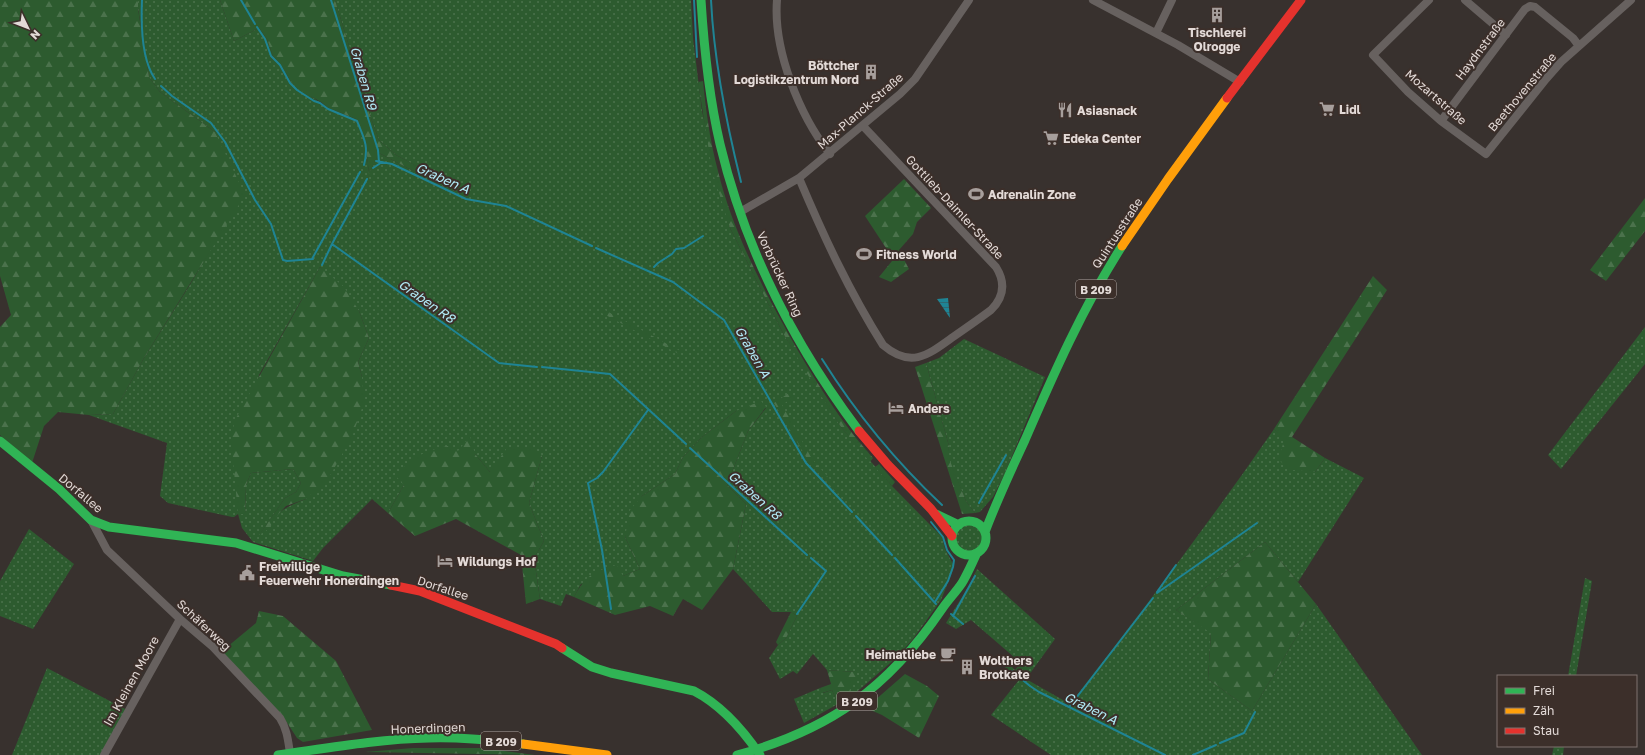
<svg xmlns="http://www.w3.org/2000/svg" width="1645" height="755" font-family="'Golos Text',sans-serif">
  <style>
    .grass { fill: url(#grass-dots); fill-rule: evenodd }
    .forest { fill: url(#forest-firs) }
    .water { fill: url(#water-rules) }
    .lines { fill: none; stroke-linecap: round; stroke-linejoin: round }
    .stream { stroke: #1f8494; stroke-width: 2 }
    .street { stroke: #67615f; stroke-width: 8 }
    .fast { stroke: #30b455; stroke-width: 9 }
    .slow { stroke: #ff9f0a; stroke-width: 9 }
    .jam { stroke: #e5322d; stroke-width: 9 }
    .labels { text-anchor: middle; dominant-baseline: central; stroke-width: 4; stroke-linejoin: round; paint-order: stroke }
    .shield { fill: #3c2f2a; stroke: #b1a7a3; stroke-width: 1 }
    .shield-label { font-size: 11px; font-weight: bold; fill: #e3dad7 }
    .poi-label { font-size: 12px; font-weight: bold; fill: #e3dad7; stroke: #3c2f2a; text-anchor: start }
    .street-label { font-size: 12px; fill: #e3dad7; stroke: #3c2f2a }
    .water-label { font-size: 13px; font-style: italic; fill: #b0e9f5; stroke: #3c2f2a }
  </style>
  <defs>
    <pattern id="grass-dots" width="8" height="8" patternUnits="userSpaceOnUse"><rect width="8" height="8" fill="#2d5b2f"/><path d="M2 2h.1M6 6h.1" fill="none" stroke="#4b724c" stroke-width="1.8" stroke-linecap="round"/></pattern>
    <pattern id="forest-firs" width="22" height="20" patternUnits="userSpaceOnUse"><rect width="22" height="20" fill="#2d5b2f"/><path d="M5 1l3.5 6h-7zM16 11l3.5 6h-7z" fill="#4b724c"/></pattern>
    <pattern id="water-rules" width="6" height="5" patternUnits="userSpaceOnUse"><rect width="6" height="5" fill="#1f8494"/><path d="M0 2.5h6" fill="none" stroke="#2e6972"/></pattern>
  </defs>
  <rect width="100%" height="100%" fill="#38312e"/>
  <path class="grass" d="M138,0H220L234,41L259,28L267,39L273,56L281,65L291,82L328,108L356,119L366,146L369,173L379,153L444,187L446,182L396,155L379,140L372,121L335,0H691L693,38L702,111L730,228L783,333L841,427L892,486L942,537L945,549L953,564V570L941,600L913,639L896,658L852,696L804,723L794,699L820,688L823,693L832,690L837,702L855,672L827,670L813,654L797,674L793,671L780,679L769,658L778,645L786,638L797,616L791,612H772L733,569L746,504L727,485L748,431L766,408L736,411L702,437L683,457L675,474L642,496L625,537L640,569L623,576L581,584L574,597L566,594L561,606L540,599L534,558L544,541L529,503L542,456L490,472L475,454L458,451L404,485L388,513L372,499L323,548L313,561L253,542L242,528L238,514L234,517H232L168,503L160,496L167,443L89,415L113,414L144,358L191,283L209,252L215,132L160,92L149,77L138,8ZM320,267L359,311L369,338L358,362L362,377L306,499C294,504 284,507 275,517C267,526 273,526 260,534L285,498L296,492L301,483L293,469L251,473L246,485L245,514H238L259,375Z
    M1645,327V364L1561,469L1548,455Z
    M964,339L1045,377L1005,473L993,497L980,512L975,513L966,501L947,456L949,446L926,363L939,358Z
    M1274,429L1315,472L1325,458L1364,478L1298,582L1265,542L1176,610L1211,632L1208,679L1252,711L1316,604L1422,755H1051L991,715L1019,680L1005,668L1009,664L1015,670L1021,663L971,620L956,629L946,623L970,584L977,569L1055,639L1026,679L1070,704C1140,614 1209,523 1274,429Z
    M956 538a13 13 0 1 1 26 0a13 13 0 1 1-26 0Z
    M29,529L74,564L33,629L0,616V581Z
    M1585,578L1592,581L1576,676H1568Z
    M47,668L127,710L100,755H12Z
    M1554,746H1564L1563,755H1552Z"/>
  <path class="forest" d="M0,0H138V9L149,77L160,92L215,132L245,195L144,358L113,414L89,415L58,412L44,426L32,463L0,435V327L11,315L0,276Z
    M220,0H335L372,121L379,140L396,155L447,182L444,187L379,153L369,174L366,146L356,119L328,108L321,102L298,89L291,82L281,65L273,56L267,39L259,28L234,41Z
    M703,81C706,111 710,141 718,171C729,217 749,260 771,302C793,343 816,383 843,421C852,434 863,446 873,458L870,462L841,427L811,380L783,333L730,228L712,170L698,82Z
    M904,179L931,208L917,222L913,234L899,250L909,269L891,282L879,277L892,261L886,248L865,216Z
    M1645,198V231L1606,281L1590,270Z
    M320,267L344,287L359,311L369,338L358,362L362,377L364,402L352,437L328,479L306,499L286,506L274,519L270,528L259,535L285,498L296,492L301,483L293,469L251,473L246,485L245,514H238L231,438L235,420Z
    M1373,276L1387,290L1292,437L1325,458L1315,472L1293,470L1278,460L1284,441L1274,429Z
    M601,308L682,352L679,354L600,312Z
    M926,363L949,446L948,456L966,501L975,513L962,514L915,367Z
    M789,393L792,398L782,405L812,459L840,491L838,494L809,462L774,403Z
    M761,401L766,407L748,431L727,485L746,504L733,569L702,610L683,599L673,616L650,606L615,615L574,597C586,575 594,571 617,565L623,576L640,569L625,537L630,510L642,496L675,474L683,457L702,437L736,411Z
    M470,436L475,454L490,472L507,448H534L542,456L529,503L544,541L534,558L540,599L526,604L521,555L456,519L415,536L388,513L404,485L395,475C415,456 421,452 448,446L458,451Z
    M879,464L895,482L892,486L875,467Z
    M1265,542L1316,604L1252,711L1208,679L1211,633L1176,610Z
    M259,611L283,616L336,661L372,730L303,742L297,738L282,715L221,652L256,623Z
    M791,612L797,616L786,638L778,645L776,642Z
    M827,670L856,672L857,679L844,698L837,702L832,690L822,693L820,688L831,684Z
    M905,674L927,686L939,696L919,738L882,715L866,708Z
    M413,748H481L535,755L365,752Z"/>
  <path class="water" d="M948,298L950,318L937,299Z"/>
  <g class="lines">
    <path class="stream" d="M142,0C141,23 141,59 155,79
      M241,0L255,24
      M331,0L378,150L379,162
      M694,0L697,57
      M711,0C714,62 726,122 741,182
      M257,27L265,39L271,56L280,65L290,83L297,90L314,101L320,103L328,109L357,121C364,138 369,146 364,165
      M161,86L172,96L211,123L225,142L255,200L271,224L283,260L287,261L313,259
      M376,161L392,164L466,199L506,206L592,246
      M373,168L382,162
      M332,244L367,179
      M596,248L673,282L724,320L806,463L852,512
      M312,259L360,172
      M322,265L332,244L499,363L537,367
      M654,267L658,263L672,254L676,249L684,248L703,236
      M822,359C856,413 895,461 942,505
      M542,367L610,374L686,444
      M690,448L807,555
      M979,503L1006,455
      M856,516L892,555
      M931,522L943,537L947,550L954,560L953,567L948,581L935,602
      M895,558L936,604
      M1157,592L1176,565
      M1157,593L1257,523
      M611,609L602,550L588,483L597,478L603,472L648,410
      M797,614L826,571L811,558
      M951,614L963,624
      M953,616L975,576
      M1012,671L1030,686L1039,692L1165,755
      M1070,706L1153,598
      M1220,743L1244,733L1255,712
      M1193,755L1216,745"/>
    <path class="street" d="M777,0C773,49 799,115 830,154
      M1093,0L1178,45L1240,82
      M1429,0L1373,55L1408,92L1441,121L1486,154L1546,79L1561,62L1631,0
      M1465,0L1506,35
      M1156,33L1172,0
      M1441,121L1525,9L1530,6L1535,7L1573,38L1579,46
      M799,178C824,237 849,291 883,345C911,369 928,355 953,337C966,328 979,319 991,310C1004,297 1006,283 996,267L863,126
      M740,212L799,178L900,94L915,79L969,0
      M91,520L107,550L180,619L213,647L280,718C287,729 288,740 290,753
      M104,755L180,619"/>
    <path class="fast" d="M701,0C704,48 709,97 720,144C745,249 795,346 859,431
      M0,441L59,489L91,520L109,527L236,543L343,576L391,585
      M936,514L959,525
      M952 538a17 17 0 1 1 34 0a17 17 0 1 1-34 0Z
      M985,532C997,500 1011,470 1025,440C1054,373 1083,307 1122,246
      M562,648L592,667L611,673L694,691C721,705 743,730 760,755
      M278,755C328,748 378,739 429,738C460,737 492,740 523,744
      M737,755C830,730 888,688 942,609C948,600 956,592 962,583C968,573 972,563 977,553"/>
    <path class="slow" d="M1122,246L1168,179L1227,98
      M523,744L607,755"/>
    <path class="jam" d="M1227,98L1301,0
      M859,431L888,465L931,509L952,536
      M391,585L420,591L556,644L562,648"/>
  </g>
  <defs>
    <symbol id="building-bare" viewBox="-9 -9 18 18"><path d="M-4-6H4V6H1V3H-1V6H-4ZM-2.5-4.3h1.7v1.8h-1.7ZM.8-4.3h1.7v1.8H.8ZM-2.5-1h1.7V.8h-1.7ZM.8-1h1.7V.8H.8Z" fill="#a79f9c" stroke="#3c2f2a" stroke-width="2.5" paint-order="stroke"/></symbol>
    <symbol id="supermarket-bare" viewBox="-9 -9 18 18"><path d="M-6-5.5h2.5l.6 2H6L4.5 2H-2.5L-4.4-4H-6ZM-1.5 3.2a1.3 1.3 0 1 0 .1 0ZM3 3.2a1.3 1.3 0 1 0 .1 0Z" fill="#a79f9c" stroke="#3c2f2a" stroke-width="2.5" paint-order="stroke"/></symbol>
    <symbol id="restaurant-bare" viewBox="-9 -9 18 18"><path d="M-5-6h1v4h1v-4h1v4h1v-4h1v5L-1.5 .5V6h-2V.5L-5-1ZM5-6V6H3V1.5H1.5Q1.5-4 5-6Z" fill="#a79f9c" stroke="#3c2f2a" stroke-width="2.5" paint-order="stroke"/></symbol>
    <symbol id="stadium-bare" viewBox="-9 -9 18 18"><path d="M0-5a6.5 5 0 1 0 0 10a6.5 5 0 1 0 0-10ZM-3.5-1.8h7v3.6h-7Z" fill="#a79f9c" stroke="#3c2f2a" stroke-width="2.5" paint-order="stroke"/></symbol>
    <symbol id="hotel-bare" viewBox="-9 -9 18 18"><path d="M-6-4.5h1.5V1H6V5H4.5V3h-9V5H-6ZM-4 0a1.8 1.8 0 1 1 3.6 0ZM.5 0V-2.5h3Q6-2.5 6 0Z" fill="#a79f9c" stroke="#3c2f2a" stroke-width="2.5" paint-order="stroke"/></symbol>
    <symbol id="civic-bare" viewBox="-9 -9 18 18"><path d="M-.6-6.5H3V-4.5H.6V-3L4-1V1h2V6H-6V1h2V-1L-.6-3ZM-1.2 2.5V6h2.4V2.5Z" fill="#a79f9c" stroke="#3c2f2a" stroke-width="2.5" paint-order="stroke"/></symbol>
    <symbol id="cafe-bare" viewBox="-9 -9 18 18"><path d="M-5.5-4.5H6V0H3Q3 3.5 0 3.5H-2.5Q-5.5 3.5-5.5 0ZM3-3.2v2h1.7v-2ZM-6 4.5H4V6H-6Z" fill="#a79f9c" stroke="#3c2f2a" stroke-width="2.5" paint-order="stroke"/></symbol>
  </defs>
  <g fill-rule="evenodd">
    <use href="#building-bare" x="1206" y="4" width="22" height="22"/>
    <use href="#building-bare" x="860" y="61" width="22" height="22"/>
    <use href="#supermarket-bare" x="1316" y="98" width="22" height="22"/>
    <use href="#restaurant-bare" x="1054" y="99" width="22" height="22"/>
    <use href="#supermarket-bare" x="1040" y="127" width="22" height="22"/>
    <use href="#stadium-bare" x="965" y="183" width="22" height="22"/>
    <use href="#stadium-bare" x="853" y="243" width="22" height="22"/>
    <use href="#hotel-bare" x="885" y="397" width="22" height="22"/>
    <use href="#hotel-bare" x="434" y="550" width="22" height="22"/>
    <use href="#civic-bare" x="236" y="562" width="22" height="22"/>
    <use href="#cafe-bare" x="937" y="643" width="22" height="22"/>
    <use href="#building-bare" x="956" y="656" width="22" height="22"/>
  </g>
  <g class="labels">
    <g class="shield">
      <rect x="1076" y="280" width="40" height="18" rx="3"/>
      <rect x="837" y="692" width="40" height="18" rx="3"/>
      <rect x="481" y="732" width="40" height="18" rx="3"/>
    </g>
    <g class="shield-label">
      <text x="1096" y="289">B 209</text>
      <text x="857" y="701">B 209</text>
      <text x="501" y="741">B 209</text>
    </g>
    <g class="poi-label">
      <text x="1217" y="32" text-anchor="middle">Tischlerei<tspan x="1217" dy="14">Olrogge</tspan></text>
      <text x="859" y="65" text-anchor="end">Böttcher<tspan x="859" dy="14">Logistikzentrum Nord</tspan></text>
      <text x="1339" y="109">Lidl</text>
      <text x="1077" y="110">Asiasnack</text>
      <text x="1063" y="138">Edeka Center</text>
      <text x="988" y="194">Adrenalin Zone</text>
      <text x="876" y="254">Fitness World</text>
      <text x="908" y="408">Anders</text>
      <text x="457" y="561">Wildungs Hof</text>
      <text x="259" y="566">Freiwillige<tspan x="259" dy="14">Feuerwehr Honerdingen</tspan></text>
      <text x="936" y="654" text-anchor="end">Heimatliebe</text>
      <text x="979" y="660">Wolthers<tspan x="979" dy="14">Brotkate</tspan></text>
    </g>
    <g class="street-label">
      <text transform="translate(1480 49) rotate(-53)">Haydnstraße</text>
      <text transform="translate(1522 92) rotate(-50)">Beethovenstraße</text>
      <text transform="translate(1436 97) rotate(41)">Mozartstraße</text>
      <text transform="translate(860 111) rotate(-41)">Max-Planck-Straße</text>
      <text transform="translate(955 207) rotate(47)">Gottlieb-Daimler-Straße</text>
      <text transform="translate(1117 233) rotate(-57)">Quintusstraße</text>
      <text transform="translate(780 274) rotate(65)">Vorbrücker Ring</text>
      <text transform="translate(81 493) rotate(40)">Dorfallee</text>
      <text transform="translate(443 588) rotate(18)">Dorfallee</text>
      <text transform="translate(204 625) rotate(43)">Schäferweg</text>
      <text transform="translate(131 681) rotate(-61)">Im Kleinen Moore</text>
      <text transform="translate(428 728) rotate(-2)">Honerdingen</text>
    </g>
    <g class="water-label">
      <text transform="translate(364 78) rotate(74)">Graben R9</text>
      <text transform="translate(443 178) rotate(24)">Graben A</text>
      <text transform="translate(427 301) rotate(35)">Graben R8</text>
      <text transform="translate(753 352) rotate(60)">Graben A</text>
      <text transform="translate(755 495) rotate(42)">Graben R8</text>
      <text transform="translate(1091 708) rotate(26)">Graben A</text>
    </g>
  </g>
  <rect x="1497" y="675" width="140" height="72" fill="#3c2f2a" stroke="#7f736f"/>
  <rect x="1505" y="688" width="20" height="6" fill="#30b455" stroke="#7f736f"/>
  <text x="1533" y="695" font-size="12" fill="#e3dad7">Frei</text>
  <rect x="1505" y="708" width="20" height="6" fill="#ff9f0a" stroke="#7f736f"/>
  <text x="1533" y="715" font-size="12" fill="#e3dad7">Zäh</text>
  <rect x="1505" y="728" width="20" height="6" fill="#e5322d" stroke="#7f736f"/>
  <text x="1533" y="735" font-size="12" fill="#e3dad7">Stau</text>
  <g transform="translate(28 28) rotate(133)" stroke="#3c2f2a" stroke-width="3" paint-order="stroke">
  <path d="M0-3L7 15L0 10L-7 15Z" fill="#e3dad7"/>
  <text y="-6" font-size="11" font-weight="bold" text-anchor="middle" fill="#e3dad7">N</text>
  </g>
</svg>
